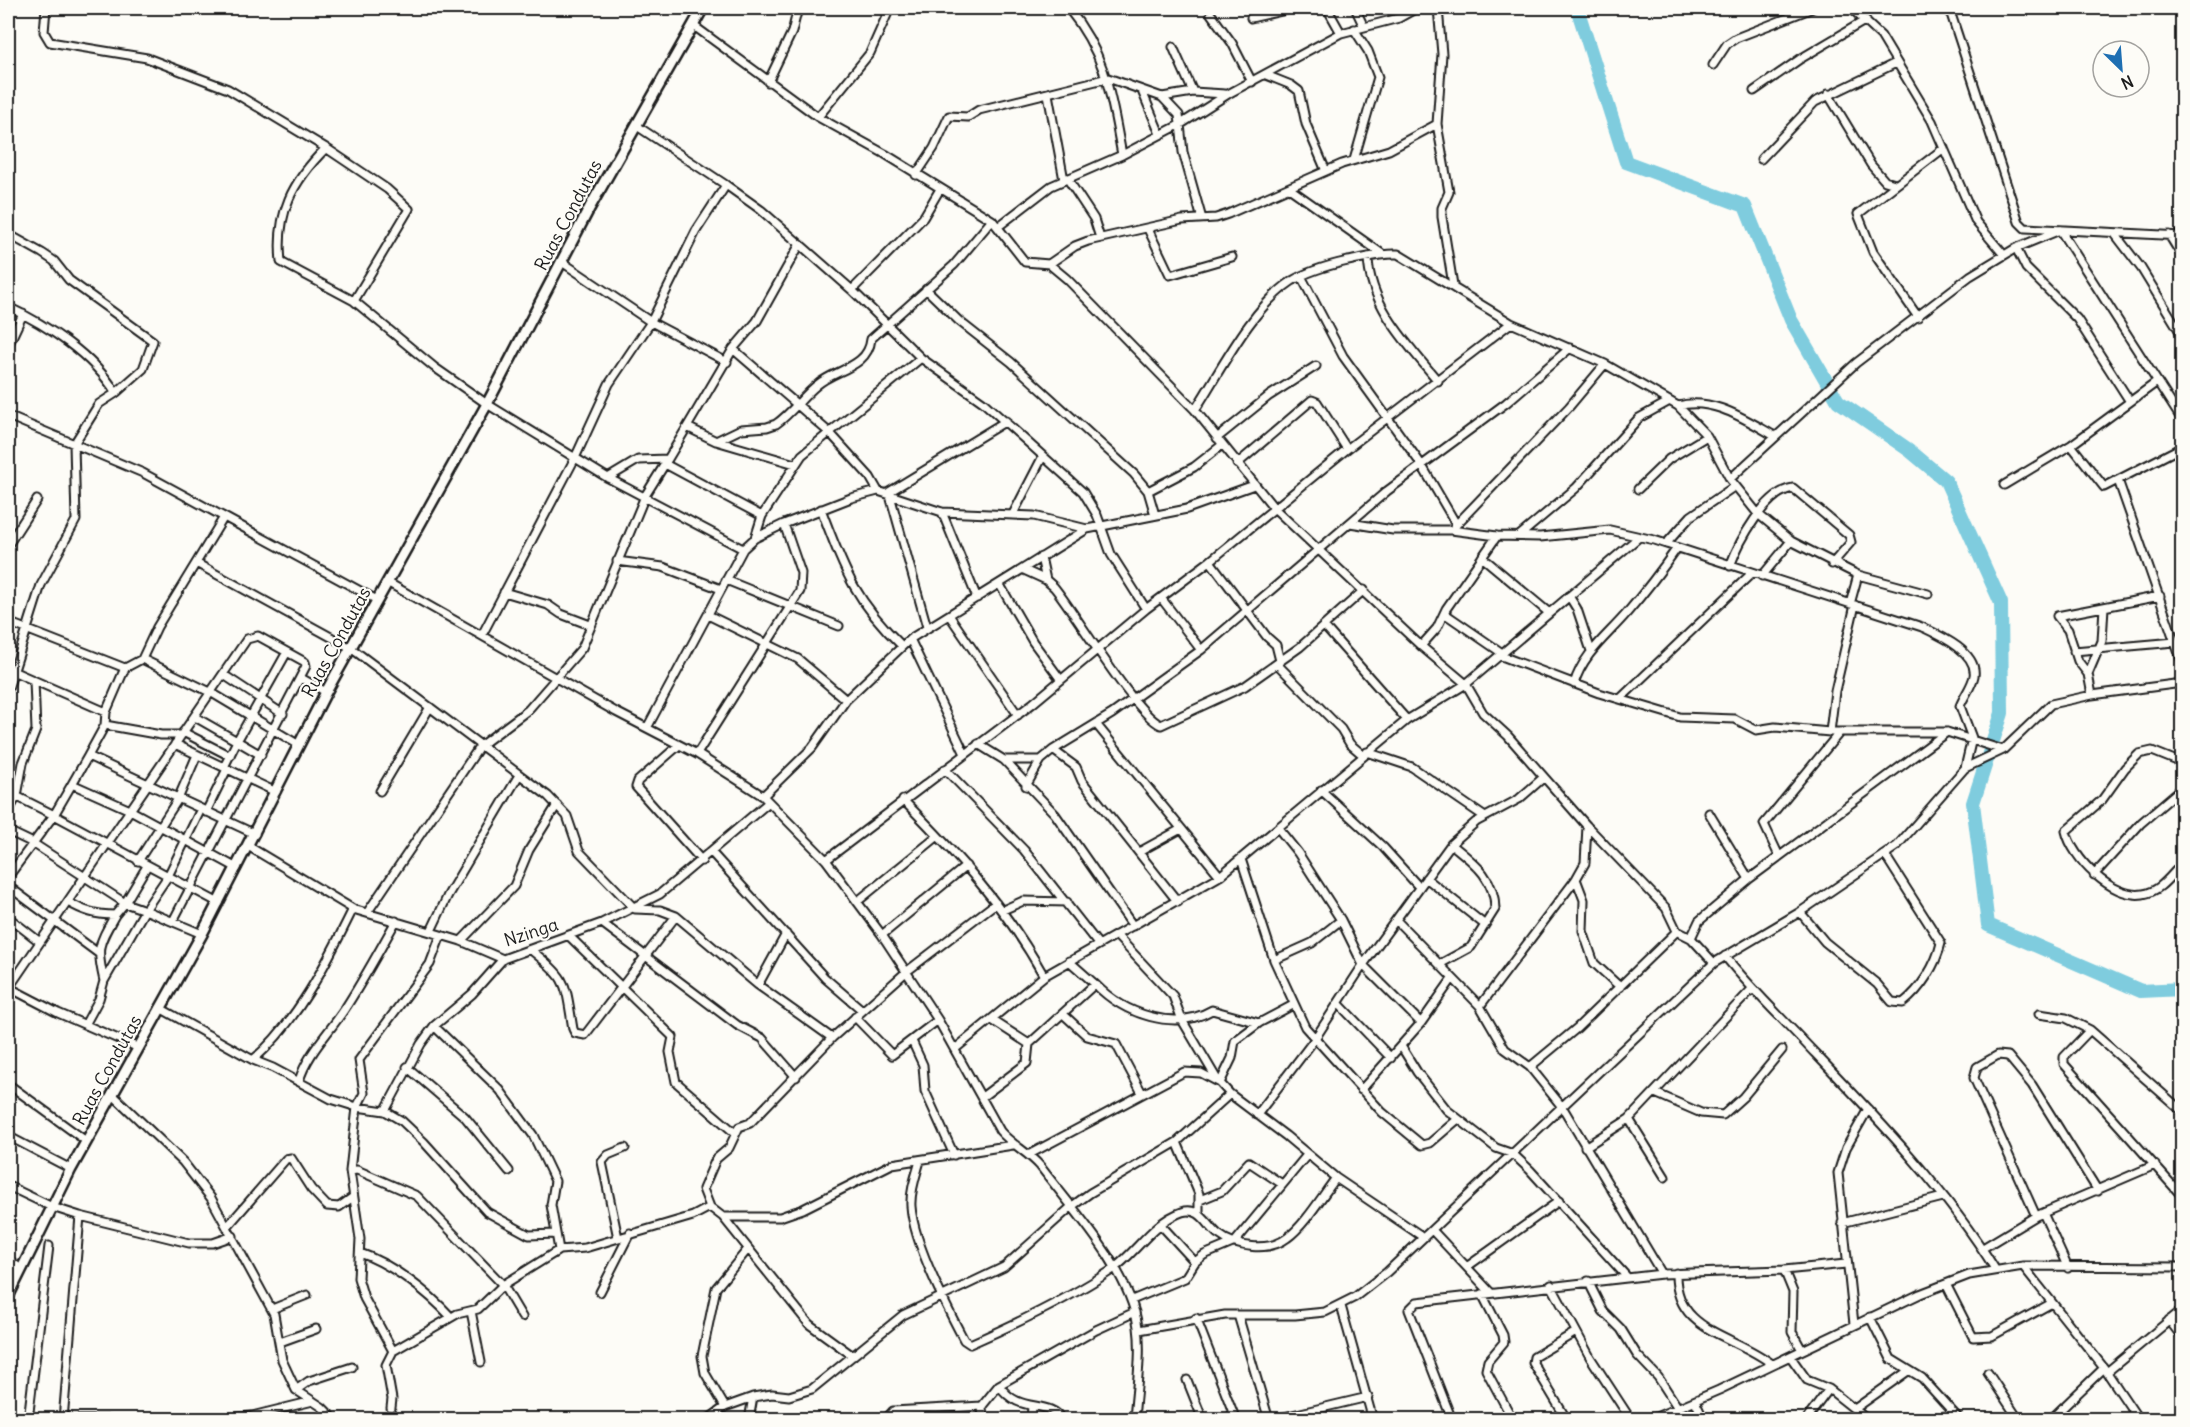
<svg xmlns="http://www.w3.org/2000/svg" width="2190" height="1427" font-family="Delius,sans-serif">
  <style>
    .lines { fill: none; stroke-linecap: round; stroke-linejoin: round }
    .river { stroke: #7fccde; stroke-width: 14 }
    .minor-casing { stroke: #1c1c1c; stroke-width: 11 }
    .tertiary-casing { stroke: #1c1c1c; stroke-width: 14 }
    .minor { stroke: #fdfcf7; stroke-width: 7 }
    .tertiary { stroke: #fdfcf7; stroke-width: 9 }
    .labels { text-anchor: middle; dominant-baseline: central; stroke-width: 4.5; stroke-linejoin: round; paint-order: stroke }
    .street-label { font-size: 18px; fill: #1c1c1c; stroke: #fdfcf7 }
  </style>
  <rect width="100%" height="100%" fill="#fdfcf7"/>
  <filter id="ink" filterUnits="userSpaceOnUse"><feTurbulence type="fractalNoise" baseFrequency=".0167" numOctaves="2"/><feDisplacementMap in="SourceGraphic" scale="12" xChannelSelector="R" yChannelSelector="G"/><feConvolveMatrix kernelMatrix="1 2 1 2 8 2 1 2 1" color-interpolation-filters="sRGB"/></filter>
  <g filter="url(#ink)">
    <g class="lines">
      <path class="river" d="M1577,8L1626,162L1745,206L1791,320L1838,401L1909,450L1946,481L2001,603L2002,713L1973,803L1988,925L2141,991L2182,989"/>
      <defs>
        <path id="minor" d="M46,8L44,32L50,42L147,58L228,89L326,148L387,189L409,209L354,301L434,367L487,404L608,478L743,549L755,538L784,524L851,498L878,491L942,512L1034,516L1087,529L1187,509L1254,485
          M916,8H921
          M1068,8C1107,56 1111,96 1122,155
          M1327,8L1341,33
          M1355,8L1364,27
          M1438,8L1442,54L1437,124L1449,192L1442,208V217L1453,285
          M1851,8L1881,36L1932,121L1976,222L2004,255
          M1949,8L2019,222L2025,228L2182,236
          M1211,14L1232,43L1252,82
          M1251,18L1295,8
          M694,26L818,117L885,154L992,220L1025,262L1049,264L1067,279L1195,410L1274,508L1421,646L1466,684L1483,713L1508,736L1587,826L1666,908L1677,931L1691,938L1714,963
          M1173,47L1193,92
          M1713,65L1727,44L1736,38L1813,8
          M1266,75L1291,85L1299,91L1306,124L1326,171
          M768,82L792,32L798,8
          M1142,91L1160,134
          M1754,91L1800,59L1866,20
          M1048,94L1064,180
          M1828,94L1871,165L1885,181L1895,184
          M1162,97L1179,115L1183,152L1202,219
          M818,117L870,53L890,8
          M326,148C292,182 276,213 281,262L354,301
          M1761,159L1815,102L1896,63
          M1354,160L1378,77L1368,51L1354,29
          M916,175L934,148L949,116L968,117L979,110L1108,78L1162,97L1193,92L1225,94
          M1067,178L1094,219L1100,238
          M726,185L761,210L852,290L921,358L983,402L1083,492L1097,515L1111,554L1146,609
          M1289,188L1381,253
          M999,226L1051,186L1122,155L1181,124L1228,94L1341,33L1399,18L1417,8
          M1148,229L1170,275L1232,257
          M2060,230L2182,420
          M8,234L42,253L54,261L69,280L153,341L143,369L116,393C93,355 47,325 8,307
          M2115,234L2141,268L2182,335
          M2169,235L2182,256
          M2016,248L2026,268L2077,319L2129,400
          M1368,257C1369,305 1409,346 1438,381
          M562,262L651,322L727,362
          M1049,264L1075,246L1088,241L1182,220L1216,218L1228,214L1342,164L1389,150L1437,124
          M1301,276L1343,356L1421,464L1456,524
          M926,289L959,321L1011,362L1134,474L1148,491L1155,515
          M852,290L923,218L940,189
          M1918,317L1873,252L1858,214L1944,148
          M8,346L23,314
          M733,349L831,434L870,477L878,491
          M1678,406C1712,396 1746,420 1775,436
          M1195,410C1221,370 1251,308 1292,281C1308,271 1330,265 1348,261C1365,258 1381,253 1398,254L1511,323L1605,364L1678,406L1707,436L1730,479L1758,514L1791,541L1858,575L1928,594
          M8,416L143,473L377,600
          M687,427L733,349L757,321L800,244
          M1217,438L1269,396L1316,366
          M716,441L795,464
          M2071,445L2104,487L2182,447
          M665,464L762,516
          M1237,464L1312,400L1317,402L1347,449
          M608,478L638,460L668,459L687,427L716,441L741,429L767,427L776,424C792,413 802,397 817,385C835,369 868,368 871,339L954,265L992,220
          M1730,479L1856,363L1970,276L2016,248L2060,230
          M2118,480L2182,662
          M2004,485L2071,445L2157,382
          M1638,489L1669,459L1707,436
          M1148,491L1194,467L1222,445
          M821,509C844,569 854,600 902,646
          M942,512L977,598
          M1013,514L1043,456
          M1350,523L1393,530H1451L1497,536L1540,537L1610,530L1654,540L1922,627C1939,635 1978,652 1974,676C1972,686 1964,696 1960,706L1972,738L1965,768
          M1454,527L1569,407L1605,364
          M1519,536L1576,488L1639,418L1668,402
          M755,538L762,516L802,455L921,358
          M1666,544L1691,516L1735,486
          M8,545L37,500
          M1041,557L1046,580
          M1482,557L1548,612
          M617,561L663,567L721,589
          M1210,561L1267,637L1276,645L1280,661
          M196,563L351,648L548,796L567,816L579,851L635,909L660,910L676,916L758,985L832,1038L906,972L996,903
          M1730,566C1739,542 1765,492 1793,488L1849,535L1851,542L1832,564
          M1024,570L1046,580L1054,587C1077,615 1135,714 1161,725L1245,686L1300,647L1364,590
          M1762,576L1791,541
          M726,580L839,626
          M387,582L616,712L697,754L763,796L826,860L882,935L938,1020L1000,1131C1012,1145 1028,1152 1040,1166C1074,1211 1130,1270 1138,1327C1142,1356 1136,1390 1134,1420
          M1000,585L1033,642L1061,680
          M504,592L548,605L561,614L590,625
          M1569,596L1577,609L1591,651
          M1161,598L1201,650
          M1850,604L1858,575
          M1444,613L1502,653
          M708,615L798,659L846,700
          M949,615L1018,715
          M8,622L125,668
          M1324,626L1407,720
          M927,627L889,492L1006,421
          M482,635L575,458L609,384L651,322L696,231L726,185L637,126
          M910,639L965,754
          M1421,646L1437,628L1446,609L1497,536
          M2074,651L2175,642
          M1499,655L1599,693L1680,717L1735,719L1756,730L1775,727L1830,732H1947L2003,750
          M142,659L212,693L299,745
          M1277,664L1341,729L1350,744L1363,755
          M8,669L106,712L125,668L142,659L157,627L224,517
          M2088,674L2078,661L2068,630L2057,616L2160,596
          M224,675L283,714
          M301,678L326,692
          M1574,684C1583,654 1606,637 1626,614C1644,593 1661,571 1677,548
          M8,689L41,585L76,520L74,444L99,404L116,393
          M2092,695L2088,674L2102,641L2104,607
          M1620,699L1752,573
          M106,712L105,725L88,756L255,834
          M195,717L237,741L224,767
          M1096,724L1220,876
          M105,725L161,735H181
          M647,728L743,549
          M183,732L230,756
          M1830,732L1835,691L1855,605
          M175,744L276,792
          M978,744L1004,760L1055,814L1133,926
          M679,745L638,781L636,787L702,861
          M1053,750L1076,767L1082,781L1178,902
          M1367,752L1412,767L1485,817
          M697,754L800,591L801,573L784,524
          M261,755L237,741L287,652
          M1004,760H1041
          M2182,763L2152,751L2139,754L2125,768L2102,800L2066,831C2072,858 2112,899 2143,894C2160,892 2171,875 2182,864
          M945,769L1024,850L1098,944
          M72,784L88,756
          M1026,786L1041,760L1053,750L1112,714L1201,650L1387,491L1506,403L1570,348
          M1321,790L1383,847L1419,887
          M380,791L430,707
          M8,792L54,815L219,903
          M763,796L812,748L846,700L910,639L1087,529
          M903,800C957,854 1007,909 1044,976
          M8,812L17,796L23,763L36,730L34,681
          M206,812L227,769
          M1709,813L1749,879
          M1278,828L1298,853L1341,920L1363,965L1421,1023
          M8,831L31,842L125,903L147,866
          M248,846L353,909L461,941L503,959L602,923L660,894L769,802
          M1139,852L1181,829
          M712,853L825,978L862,1010
          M1779,856L1764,824L1840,732
          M1241,859L1274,960L1305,1027L1382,1112L1422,1145L1430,1143L1458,1119
          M826,860L1032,704L1146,609L1210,561L1347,449L1511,323
          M138,861L178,799L197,755
          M2094,875L2141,823L2182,788
          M8,877L54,815L72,784L130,810L237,868
          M1426,878L1485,925
          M1576,879L1584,900L1583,931L1594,963L1620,987
          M8,886L98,953
          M858,901L938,836
          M68,902C83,911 96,915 115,915L125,903L145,910L168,876L201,809
          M1003,910L1023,901L1067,902
          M1800,912L1825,942L1877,984L1892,1002L1903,1003C1921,989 1936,965 1941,943L1885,855
          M367,913L480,746L528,710L582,648L645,496L668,459
          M8,917L40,942
          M1397,921L1480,1006L1505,1049L1530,1067
          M602,923L737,1025L762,1038L796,1077
          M431,931L448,895L519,775
          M882,935L966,866
          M1116,935L1173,996L1182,1020L1218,1081
          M569,936L673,1037L670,1052L676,1082L735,1133
          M1691,938L1699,921L1749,879L1947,732
          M461,941L514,886L529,850L557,805
          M531,950C569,980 565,982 573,1029L575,1033L585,1035L676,916
          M1725,956C1750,988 1780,1016 1808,1046C1874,1115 1945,1188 1995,1269
          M1274,960L1312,943L1341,920
          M1440,964L1471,947L1495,909C1495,877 1473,862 1451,844
          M104,981C96,947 98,945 115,915
          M1095,984C1124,1014 1174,1032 1212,1010L1259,1023
          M758,985L786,934
          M8,987L58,1013L139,1048
          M8,989L247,639L258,636L305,662L306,666L173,921
          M1339,1004L1391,1058
          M1480,1006L1576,879L1585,863L1587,826
          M160,1008L253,1060L273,1068L331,1099L357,1107L385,1111L421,1044L434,1026L472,994L503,959
          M1063,1014L1087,1036L1116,1044L1142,1093
          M2039,1014L2066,1018L2090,1030L2182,1111
          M855,1017L892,1055L938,1020
          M992,1020L1029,1044
          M86,1023L99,999L104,981L145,910L202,934
          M434,1026L500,1090L533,1135L555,1181L551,1205L559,1250
          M2090,1030L2064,1057V1064L2182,1196
          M912,1041L923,1065L925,1091L954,1155
          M1401,1046L1417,1072L1447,1110L1496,1148L1513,1154L1530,1170L1627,1277
          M955,1049L1044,976L1220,876L1407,720L1466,684L1639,537
          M253,1060C298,1021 327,962 353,909
          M407,1067L465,1117L509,1171
          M299,1081C307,1054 328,1034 344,1010C363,981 379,951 396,921
          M1220,1083L1232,1058L1235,1041L1259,1023L1293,1005
          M8,1084L86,1141
          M1361,1090L1421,1023L1452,979
          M1655,1093L1701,1113L1723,1115L1743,1097L1782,1050
          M112,1094L183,1162L211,1198L274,1314L282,1360L296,1390L322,1407L335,1420
          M982,1097L1027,1063L1029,1044L1095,984L1069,961
          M385,1111L402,1121L424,1142L487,1212L529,1235L556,1234
          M1257,1115L1314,1040L1363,965L1451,844L1476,822L1519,799L1544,777
          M1629,1119L1665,1177
          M8,1136L71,1169
          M1177,1142L1199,1194V1214
          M1585,1147L1629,1119L1752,989
          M1030,1154L1184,1072L1201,1073L1220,1083L1230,1094L1286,1136L1336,1178L1423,1237
          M920,1161C916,1175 910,1191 911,1206C913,1241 947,1308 964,1340L970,1344C1018,1323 1068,1299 1112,1270C1136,1253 1153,1222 1182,1212C1200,1206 1207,1225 1218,1234C1236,1248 1269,1252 1287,1238C1305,1225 1322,1196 1336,1178
          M350,1171L357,1170L417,1196L503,1285L522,1317
          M8,1186L52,1207L80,1216L189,1243H213L233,1236
          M1200,1200L1222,1191L1249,1162L1282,1184
          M710,1207L703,1189L716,1159L729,1148L739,1127L750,1123L832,1038
          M2043,1213L2068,1268
          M2036,1216L1974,1078L1977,1067L1998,1055L2008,1056L2032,1085L2098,1191
          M723,1217L809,1324L853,1356
          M1842,1223L1943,1197
          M1161,1225L1195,1262
          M227,1227L286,1159L291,1158L311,1189L327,1206L339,1207L353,1197
          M1432,1230L1490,1292
          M618,1238L602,1162L608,1155L625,1148
          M1983,1248L2036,1216L2155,1165
          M360,1253C392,1264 428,1292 451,1317
          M8,1259L21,1269
          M1468,1266L1559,1201
          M2023,1266L2104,1368L2139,1420
          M1784,1270L1793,1292L1792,1332L1802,1350
          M1676,1273C1675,1332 1732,1333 1772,1364
          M1662,1274L1563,1108L1530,1067L1577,1028L1677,931
          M1588,1281L1603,1311L1621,1329L1637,1355L1658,1377L1678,1408
          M1946,1284L1973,1337L1992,1336L2052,1303
          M1551,1285L1590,1357L1631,1420
          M600,1292L630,1233
          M1482,1294L1503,1335L1504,1342L1488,1361L1486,1370L1513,1420
          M1132,1300L1185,1278L1195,1262L1204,1255L1235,1242L1307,1155
          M1341,1306L1373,1420
          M272,1309L307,1295
          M471,1311L481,1362
          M1238,1315L1269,1420
          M1870,1317L1891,1359L1922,1378L1960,1420
          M1196,1318L1236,1420
          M2169,1320L2182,1337
          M1854,1324L1838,1173L1846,1148L1868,1109
          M1139,1330L1225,1315H1295L1325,1312L1355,1297L1387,1272L1714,963L1800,912L1897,846L1965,768L2003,750L2051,704L2092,695L2182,683
          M280,1342L316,1329
          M393,1351L364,1298L358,1278L360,1239L350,1171L357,1107L364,1093L359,1060L430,964L441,935
          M1790,1356L1807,1380L1829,1389L1868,1420
          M2107,1372L2182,1310
          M1988,1373L2019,1420
          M1187,1380L1203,1420
          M999,1385C1020,1416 1046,1397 1063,1420
          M296,1390L309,1381L352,1367
          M1695,1401L1704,1420
          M982,1406L983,1420
          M725,1407L705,1373L702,1356L716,1288L748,1249
          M391,1408L392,1399L386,1365L393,1351L457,1314L478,1309L503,1285L559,1250L585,1248L693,1216L710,1207L723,1217H780L803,1209L892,1164L1013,1145
          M1856,1408L1908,1371
          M28,1420L49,1246
          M52,1420H108
          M63,1420L80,1216
          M207,1420L252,1416L313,1401
          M707,1420L725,1407L753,1397L772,1394L789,1396L812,1389L903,1315L1004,1267L1071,1207L1090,1193L1177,1142L1230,1094
          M749,1420L753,1397
          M885,1420L893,1411L982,1406L999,1385L1096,1330L1135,1312
          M1031,1420L1032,1406
          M1271,1420L1368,1397
          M1452,1420L1409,1310L1417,1302L1662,1274L1784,1270L1846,1264
          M1567,1420L1533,1363L1534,1357L1576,1332
          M1649,1420L1719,1390L1920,1294L1969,1275L2023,1266L2182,1267
          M1806,1420L1829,1389
          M1940,1420L1952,1411
          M2050,1420L2104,1368"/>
        <path id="tertiary" d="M8,1297L71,1169L202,934L326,692L487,404L590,207L703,8"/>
      </defs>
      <use href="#minor" class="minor-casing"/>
      <use href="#tertiary" class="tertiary-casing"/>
      <use href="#minor" class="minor"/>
      <use href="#tertiary" class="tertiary"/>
    </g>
  </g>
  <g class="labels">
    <g class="street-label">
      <text transform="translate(568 215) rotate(-62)">Ruas Condutas</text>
      <text transform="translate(336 642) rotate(-61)">Ruas Condutas</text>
      <text transform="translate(531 932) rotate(-18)">Nzinga</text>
      <text transform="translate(107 1070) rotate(-61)">Ruas Condutas</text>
    </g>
  </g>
  <rect width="2190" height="1427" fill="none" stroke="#fdfcf7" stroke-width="30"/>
  <rect x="15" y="15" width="2160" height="1397" fill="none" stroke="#1c1c1c" stroke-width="2" filter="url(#ink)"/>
  <g transform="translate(2121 69) rotate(155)"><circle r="28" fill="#fdfcf7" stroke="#a3a29f" stroke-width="1.5"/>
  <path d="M0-4.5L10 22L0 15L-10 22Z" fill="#1f6fb2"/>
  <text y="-9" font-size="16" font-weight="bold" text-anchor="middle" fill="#1c1c1c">N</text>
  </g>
</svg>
